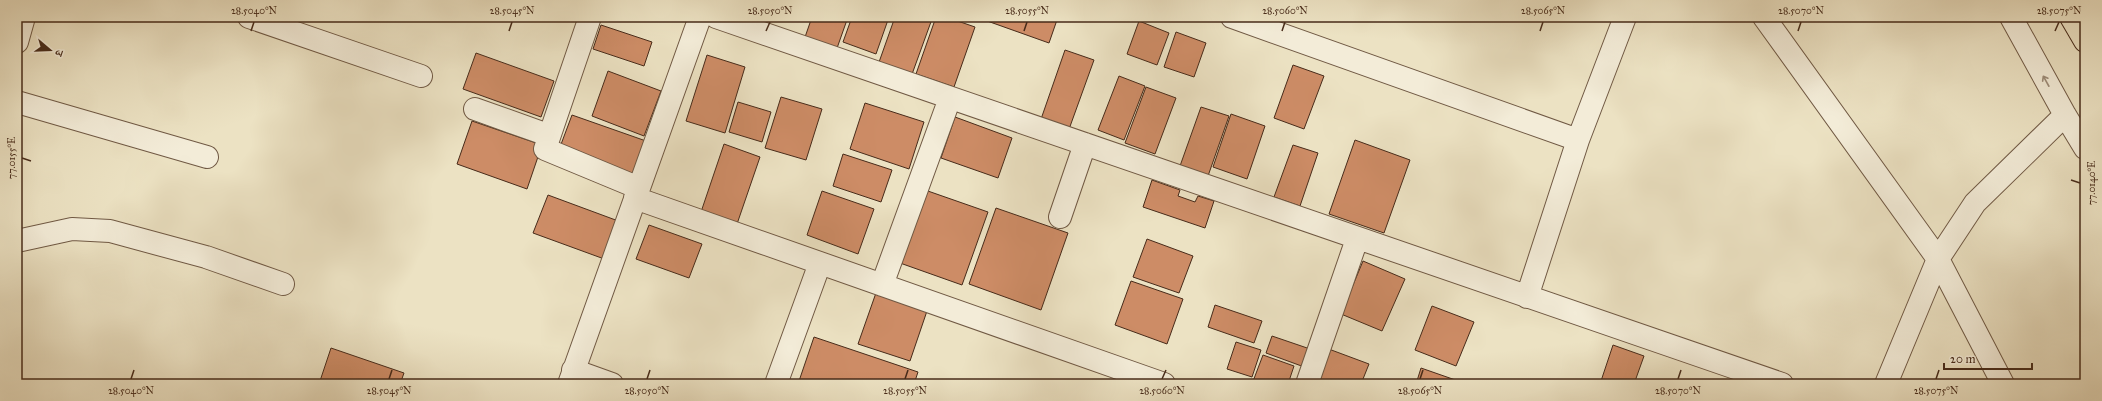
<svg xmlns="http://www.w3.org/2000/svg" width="2102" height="401" font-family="'IM FELL Great Primer','Noto Serif Devanagari',serif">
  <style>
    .building { fill: #cd8c66; stroke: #472b1a }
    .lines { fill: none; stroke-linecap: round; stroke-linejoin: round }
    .minor-casing { stroke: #705944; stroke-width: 24 }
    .highway-casing { stroke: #472b1a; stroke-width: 24 }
    .minor { stroke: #f3ecd8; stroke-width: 22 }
    .highway { stroke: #ece2c3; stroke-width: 22 }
    .oneway { stroke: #9d8c79 }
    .ticks { fill: none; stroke: #472b1a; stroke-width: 1.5 }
    .neatline { fill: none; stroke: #472b1a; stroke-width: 1.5 }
    .ticks-label { font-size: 10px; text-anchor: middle; fill: #472b1a }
  </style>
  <rect width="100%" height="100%" fill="#ece2c3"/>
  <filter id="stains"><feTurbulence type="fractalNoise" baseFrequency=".005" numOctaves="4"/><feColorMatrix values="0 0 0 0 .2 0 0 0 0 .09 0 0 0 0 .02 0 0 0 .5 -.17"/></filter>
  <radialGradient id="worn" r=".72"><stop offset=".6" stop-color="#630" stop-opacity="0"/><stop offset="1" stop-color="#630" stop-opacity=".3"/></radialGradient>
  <path class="building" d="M812,17H848L836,51L804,40Z
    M852,17H889L876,54L843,42Z
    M895,17H927L932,19L911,77L878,65Z
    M936,17H946L975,27L954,87L916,74Z
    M976,17H1058L1049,43Z
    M1139,21L1169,33L1157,65L1127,54Z
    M601,25L652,42L644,66L593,49Z
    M1176,32L1206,43L1194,77L1164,67Z
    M1065,50L1094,60L1068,132L1040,122Z
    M476,53L554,81L541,117L463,89Z
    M707,55L745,67L725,133L686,121Z
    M1293,65L1324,76L1304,129L1274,118Z
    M608,71L661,91L644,136L592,116Z
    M1119,76L1145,86L1124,140L1098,130Z
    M1146,87L1176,98L1155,154L1125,143Z
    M781,97L822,109L806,160L765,148Z
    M738,102L771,112L762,142L729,132Z
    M865,103L924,122L909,169L850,149Z
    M1201,107L1229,116L1208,176L1180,166Z
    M1231,114L1265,126L1247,179L1213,167Z
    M572,115L646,141L634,174L560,147Z
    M955,117L1012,138L998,178L941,158Z
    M472,121L542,145L527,189L457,164Z
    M1355,140L1410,160L1384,233L1329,214Z
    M724,144L760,157L737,224L701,212Z
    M1293,145L1318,153L1300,206L1274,197Z
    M843,154L892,170L881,202L833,186Z
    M1152,180L1180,190L1178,196L1195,202L1198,196L1214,201L1205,228L1143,207Z
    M925,190L988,212L962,285L900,263Z
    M822,191L874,209L858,254L807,235Z
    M548,195L621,222L607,260L533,233Z
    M996,208L1068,233L1041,310L969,284Z
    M649,225L702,244L689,278L636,259Z
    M1147,239L1193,256L1179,293L1133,277Z
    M1363,261L1405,279L1382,331L1341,314Z
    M1131,281L1183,299L1167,344L1115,325Z
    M877,290L928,308L910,361L858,344Z
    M1215,305L1262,321L1254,343L1208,327Z
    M1432,306L1474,322L1456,366L1415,350Z
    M1272,336L1313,350L1307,368L1266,353Z
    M814,337L918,372L914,384H798Z
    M1236,342L1261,350L1252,377L1227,369Z
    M1613,345L1644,356L1634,384H1600Z
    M331,348L404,373L400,384H319Z
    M1326,348L1369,364L1361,384H1311Z
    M1263,355L1294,366L1288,384H1252Z
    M1421,368L1464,383V384H1416Z
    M926,380L939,384H925Z"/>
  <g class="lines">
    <defs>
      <path id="minor" d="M249,17L421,76
        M590,17L545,149L639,188
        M716,17L1782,384
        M1232,17L1578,140
        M1764,17L1938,259L2003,384
        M2011,17L2065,115L2085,148
        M17,42L24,17
        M17,102L207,157
        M475,109L548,135
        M635,198L1164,384
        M1060,217L1085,144
        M17,241L72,229L110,231L206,257L283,284
        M882,285L950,98
        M1527,297L1578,140L1625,17
        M573,370L612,384
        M569,384L700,17
        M776,384L820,263
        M1307,384L1357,239
        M1886,384L1938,259L1975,203L2065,115"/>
      <path id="highway" d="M2071,17L2085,41"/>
    </defs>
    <use href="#minor" class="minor-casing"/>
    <use href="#highway" class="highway-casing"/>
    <use href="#minor" class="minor"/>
    <use href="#highway" class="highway"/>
  </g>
  <defs><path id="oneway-shaft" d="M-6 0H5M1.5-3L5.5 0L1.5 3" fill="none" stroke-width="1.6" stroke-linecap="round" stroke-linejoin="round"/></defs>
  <use class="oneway" href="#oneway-shaft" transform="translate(2046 81) rotate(-119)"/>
  <path class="ticks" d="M251,31L254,22M509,31L512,22M766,31L770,22M1024,31L1027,22M1282,31L1285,22M1540,31L1543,22M1798,31L1801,22M2055,31L2059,22M22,158L31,161M2071,180L2080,183M131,379L134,370M389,379L392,370M647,379L650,370M905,379L908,370M1162,379L1166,370M1420,379L1423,370M1678,379L1681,370M1936,379L1939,370"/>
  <rect width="2102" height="401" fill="none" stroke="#ece2c3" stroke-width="44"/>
  <g transform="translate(50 50) rotate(109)" stroke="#f3ecd8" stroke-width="3" paint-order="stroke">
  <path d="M0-3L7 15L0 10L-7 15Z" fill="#472b1a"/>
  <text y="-6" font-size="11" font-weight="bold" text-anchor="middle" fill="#472b1a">उ</text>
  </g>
  <path d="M1944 363v6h88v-6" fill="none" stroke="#472b1a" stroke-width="2"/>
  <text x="1950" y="363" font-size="12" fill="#472b1a" stroke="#f3ecd8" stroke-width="3" paint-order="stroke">20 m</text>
  <rect x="22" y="22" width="2058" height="357" class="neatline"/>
  <g class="ticks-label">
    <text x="254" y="14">28.5040°N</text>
    <text x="512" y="14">28.5045°N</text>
    <text x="770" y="14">28.5050°N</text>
    <text x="1027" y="14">28.5055°N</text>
    <text x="1285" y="14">28.5060°N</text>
    <text x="1543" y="14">28.5065°N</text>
    <text x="1801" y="14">28.5070°N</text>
    <text x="2059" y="14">28.5075°N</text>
    <text transform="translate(11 158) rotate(-90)" y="4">77.0155°E</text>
    <text transform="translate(2091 183) rotate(-90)" y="4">77.0140°E</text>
    <text x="131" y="394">28.5040°N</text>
    <text x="389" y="394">28.5045°N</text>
    <text x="647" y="394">28.5050°N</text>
    <text x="905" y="394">28.5055°N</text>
    <text x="1162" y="394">28.5060°N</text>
    <text x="1420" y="394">28.5065°N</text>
    <text x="1678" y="394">28.5070°N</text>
    <text x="1936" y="394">28.5075°N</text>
  </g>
  <rect width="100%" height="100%" filter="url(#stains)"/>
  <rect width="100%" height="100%" fill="url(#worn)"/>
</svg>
